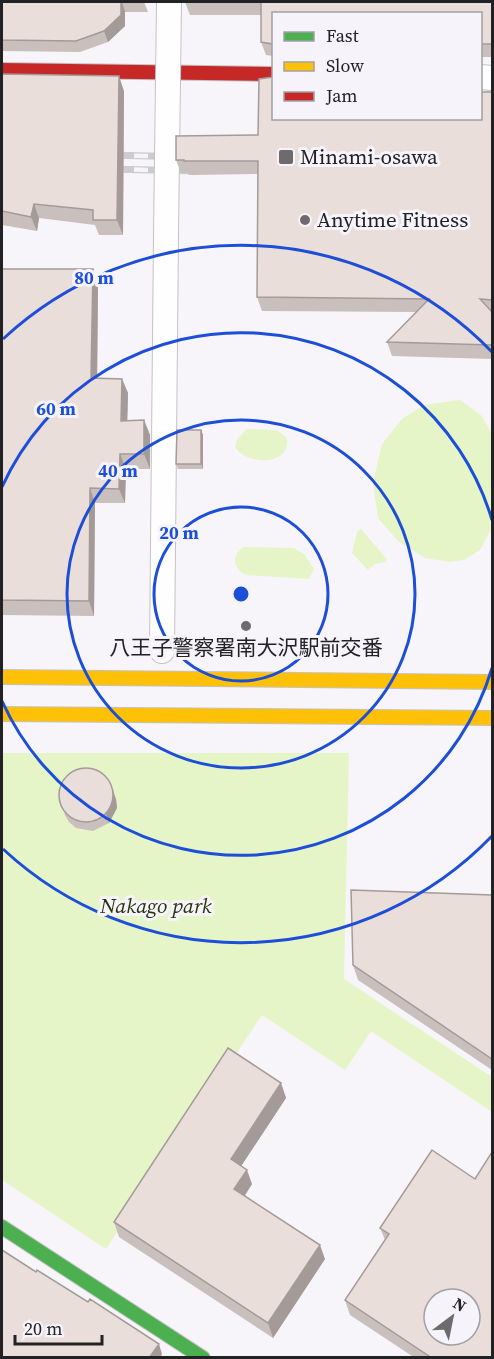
<svg xmlns="http://www.w3.org/2000/svg" width="494" height="1359" font-family="'Source Serif 4','Noto Sans JP',serif">
  <rect width="100%" height="100%" fill="#f7f5f9"/>
  <path fill="#e5f5c8" d="M460,400L482,416L492,434L490,531L480,550L464,560L449,562L425,558L398,541L378,518L373,483L382,444L402,419L424,405Z
    M247,429L277,430L287,438C291,468 244,464 235,447L237,439Z
    M361,529L387,559L385,562L375,564L368,570L352,553L357,532Z
    M243,547L294,548L304,554L314,569L309,579L246,575C233,568 231,557 243,547Z
    M2,753H349L344,979L492,1077V1112L371,1031L345,1070L262,1015L106,1249L2,1180Z"/>
  <g fill="none" stroke-linecap="round" stroke-linejoin="round">
    <g stroke="#c4c2c5" stroke-width="26">
      <path id="street" d="M480,77L492,78
        M162,651L166,235"/>
    </g>
    <g stroke="#c4c2c5" stroke-width="16">
      <path id="fast" d="M2,1227L203,1358"/>
    </g>
    <g stroke="#c4c2c5" stroke-width="16">
      <path id="slow" d="M2,677L492,682
        M2,714L492,718"/>
    </g>
    <g stroke="#c4c2c5" stroke-width="16">
      <path id="jam" d="M2,70L274,74"/>
    </g>
    <use href="#street" stroke="#fefefe" stroke-width="24"/>
    <use href="#fast" stroke="#4caf50" stroke-width="14"/>
    <use href="#slow" stroke="#ffc107" stroke-width="14"/>
    <use href="#jam" stroke="#c62828" stroke-width="14"/>
    <g stroke="#cccbcd" stroke-width="7">
      <path id="rail" d="M106,155L193,157
        M106,169L196,171"/>
    </g>
    <use href="#rail" stroke="#f6f4fa" stroke-width="4.5" stroke-dasharray="14" stroke-linecap="butt"/>
    <g stroke="#c4c2c5" stroke-width="26" stroke-linecap="butt">
      <path id="street-bridge" d="M166,235L169,2"/>
    </g>
    <use href="#street-bridge" stroke="#fefefe" stroke-width="24"/>
  </g>
  <path fill="#c9bfbc" d="M2,2H144L148,12H125V26L108,42L80,52L2,51Z
    M185,2H492V57H480V14H273V56L266,55L261,42V15H190Z
    M2,74L124,91L123,235H99L95,225L39,218L37,231L2,225Z
    M492,92V359L392,356L387,342L416,312L262,311L257,297L258,174L189,175L188,173H181L176,160L258,135L273,118Z
    M2,269L98,284L97,378L122,379L128,393L127,421L144,420L150,435V469H126L125,503H95L94,616L2,615Z
    M201,430L203,435V469H178L176,464Z
    M59,797L116,799L117,808L109,823L93,831L76,828L69,822L65,815Z
    M492,895V1070L358,980L353,965Z
    M281,1083L286,1098L241,1166L252,1184L245,1195L325,1259L273,1338L119,1237L114,1222Z
    M432,1150L492,1358H415L350,1315L345,1300L385,1240L380,1228Z"/>
  <path fill="#a49b99" d="M122,2L125,12V26L108,42L104,31Z
    M119,76L124,91L123,235L117,220Z
    M34,204L39,218L37,231L31,217Z
    M93,269L98,284L97,393L91,378Z
    M122,379L128,393L127,435L121,421Z
    M144,420L150,435V469L144,454Z
    M201,430L203,435V469L201,464Z
    M120,454L126,469L125,503L119,489Z
    M90,488L95,503L94,616L89,601Z
    M113,790L116,799L117,808L109,823L106,814Z
    M281,1083L286,1098L236,1174L231,1159Z
    M247,1170L252,1184L240,1203L234,1189Z
    M320,1245L325,1259L273,1338L268,1323Z
    M159,1344L162,1354L160,1358H149Z"/>
  <path fill="#eadedb" stroke="#a49b99" stroke-width="1.5" fill-rule="evenodd" d="M2,2H121V15L104,31L76,41L2,40Z
    M230,2H492V44H480V14H273V44L261,42V2Z
    M2,74L119,76L117,220H93V210L34,204L31,217L2,211Z
    M273,77V118H480V92H492V300L480,299L492,312V345L387,342L429,299L257,297L258,161H184V160H176V136L258,135L259,79Z
    M2,269H93L91,378L122,379L121,421L144,420V454H120L119,489L90,488L89,601L2,600Z
    M177,430H201V464H176Z
    M59 795a27 27 0 1 1 54 0a27 27 0 1 1-54 0Z
    M351,890L492,895V1059L353,965Z
    M228,1048L281,1083L231,1159L247,1170L234,1189L320,1245L268,1323L114,1222Z
    M432,1150L475,1179L492,1152V1358H432L345,1300L389,1234L380,1228ZM434,1299H470V1335H434Z
    M2,1250L36,1272L37,1270L88,1302L90,1299L159,1344L149,1358H2Z"/>
  <g fill="none" stroke="#1d4ed8" stroke-width="3">
    <circle cx="241" cy="594" r="87"/>
    <circle cx="241" cy="594" r="174"/>
    <path d="M492 668A262 262 0 0 1 2 701M2 487A262 262 0 0 1 492 520"/>
    <path d="M492 836A349 349 0 0 1 3 849M3 339A349 349 0 0 1 492 352"/>
  </g>
  <g fill="#6d6b6e" stroke="#f6f4fa" stroke-width="2">
    <rect x="278" y="149" width="16" height="16" rx="3"/>
    <circle cx="305" cy="220" r="6"/>
    <circle cx="246" cy="626" r="6"/>
  </g>
  <g text-anchor="middle" stroke-width="6" stroke-linejoin="round" paint-order="stroke">
    <g font-size="21" fill="#222123" stroke="#f6f4fa" text-anchor="start">
      <text x="300" y="164">Minami-osawa</text>
      <text x="317" y="227">Anytime Fitness</text>
      <text x="246" y="655" text-anchor="middle">八王子警察署南大沢駅前交番</text>
    </g>
    <g font-size="21" font-style="italic" fill="#26320a" stroke="#f6f4fa">
      <text x="156" y="913">Nakago park</text>
    </g>
  </g>
  <circle cx="241" cy="594" r="9" fill="#1d4ed8" stroke="#f6f4fa" stroke-width="3"/>
  <g font-size="18" text-anchor="middle" font-weight="bold" fill="#1d4ed8" stroke="#f6f4fa" stroke-width="6" stroke-linejoin="round" paint-order="stroke">
    <text x="94" y="284">80 m</text>
    <text x="56" y="415">60 m</text>
    <text x="118" y="477">40 m</text>
    <text x="179" y="539">20 m</text>
  </g>
  <rect width="494" height="1359" fill="none" stroke="#222123" stroke-width="6"/>
  <rect x="272" y="12" width="210" height="108" fill="#f6f4fa" stroke="#a1a0a4" stroke-width="1.5"/>
  <rect x="284" y="32" width="30" height="9" fill="#4caf50" stroke="#a1a0a4" stroke-width="1.5"/>
  <text x="326" y="42" font-size="18" fill="#222123">Fast</text>
  <rect x="284" y="62" width="30" height="9" fill="#ffc107" stroke="#a1a0a4" stroke-width="1.5"/>
  <text x="326" y="72" font-size="18" fill="#222123">Slow</text>
  <rect x="284" y="92" width="30" height="9" fill="#c62828" stroke="#a1a0a4" stroke-width="1.5"/>
  <text x="326" y="102" font-size="18" fill="#222123">Jam</text>
  <g transform="translate(452 1317) rotate(32)"><circle r="28" fill="#f6f4fa" stroke="#a1a0a4" stroke-width="1.5"/>
  <path d="M0-4.5L10 22L0 15L-10 22Z" fill="#6d6b6e"/>
  <text y="-9" font-size="16" font-weight="bold" text-anchor="middle" fill="#222123">N</text>
  </g>
  <path d="M15 1335v9h87v-9" fill="none" stroke="#222123" stroke-width="3"/>
  <text x="24" y="1335" font-size="18" fill="#222123" stroke="#f6f4fa" stroke-width="4.5" paint-order="stroke">20 m</text>
</svg>
